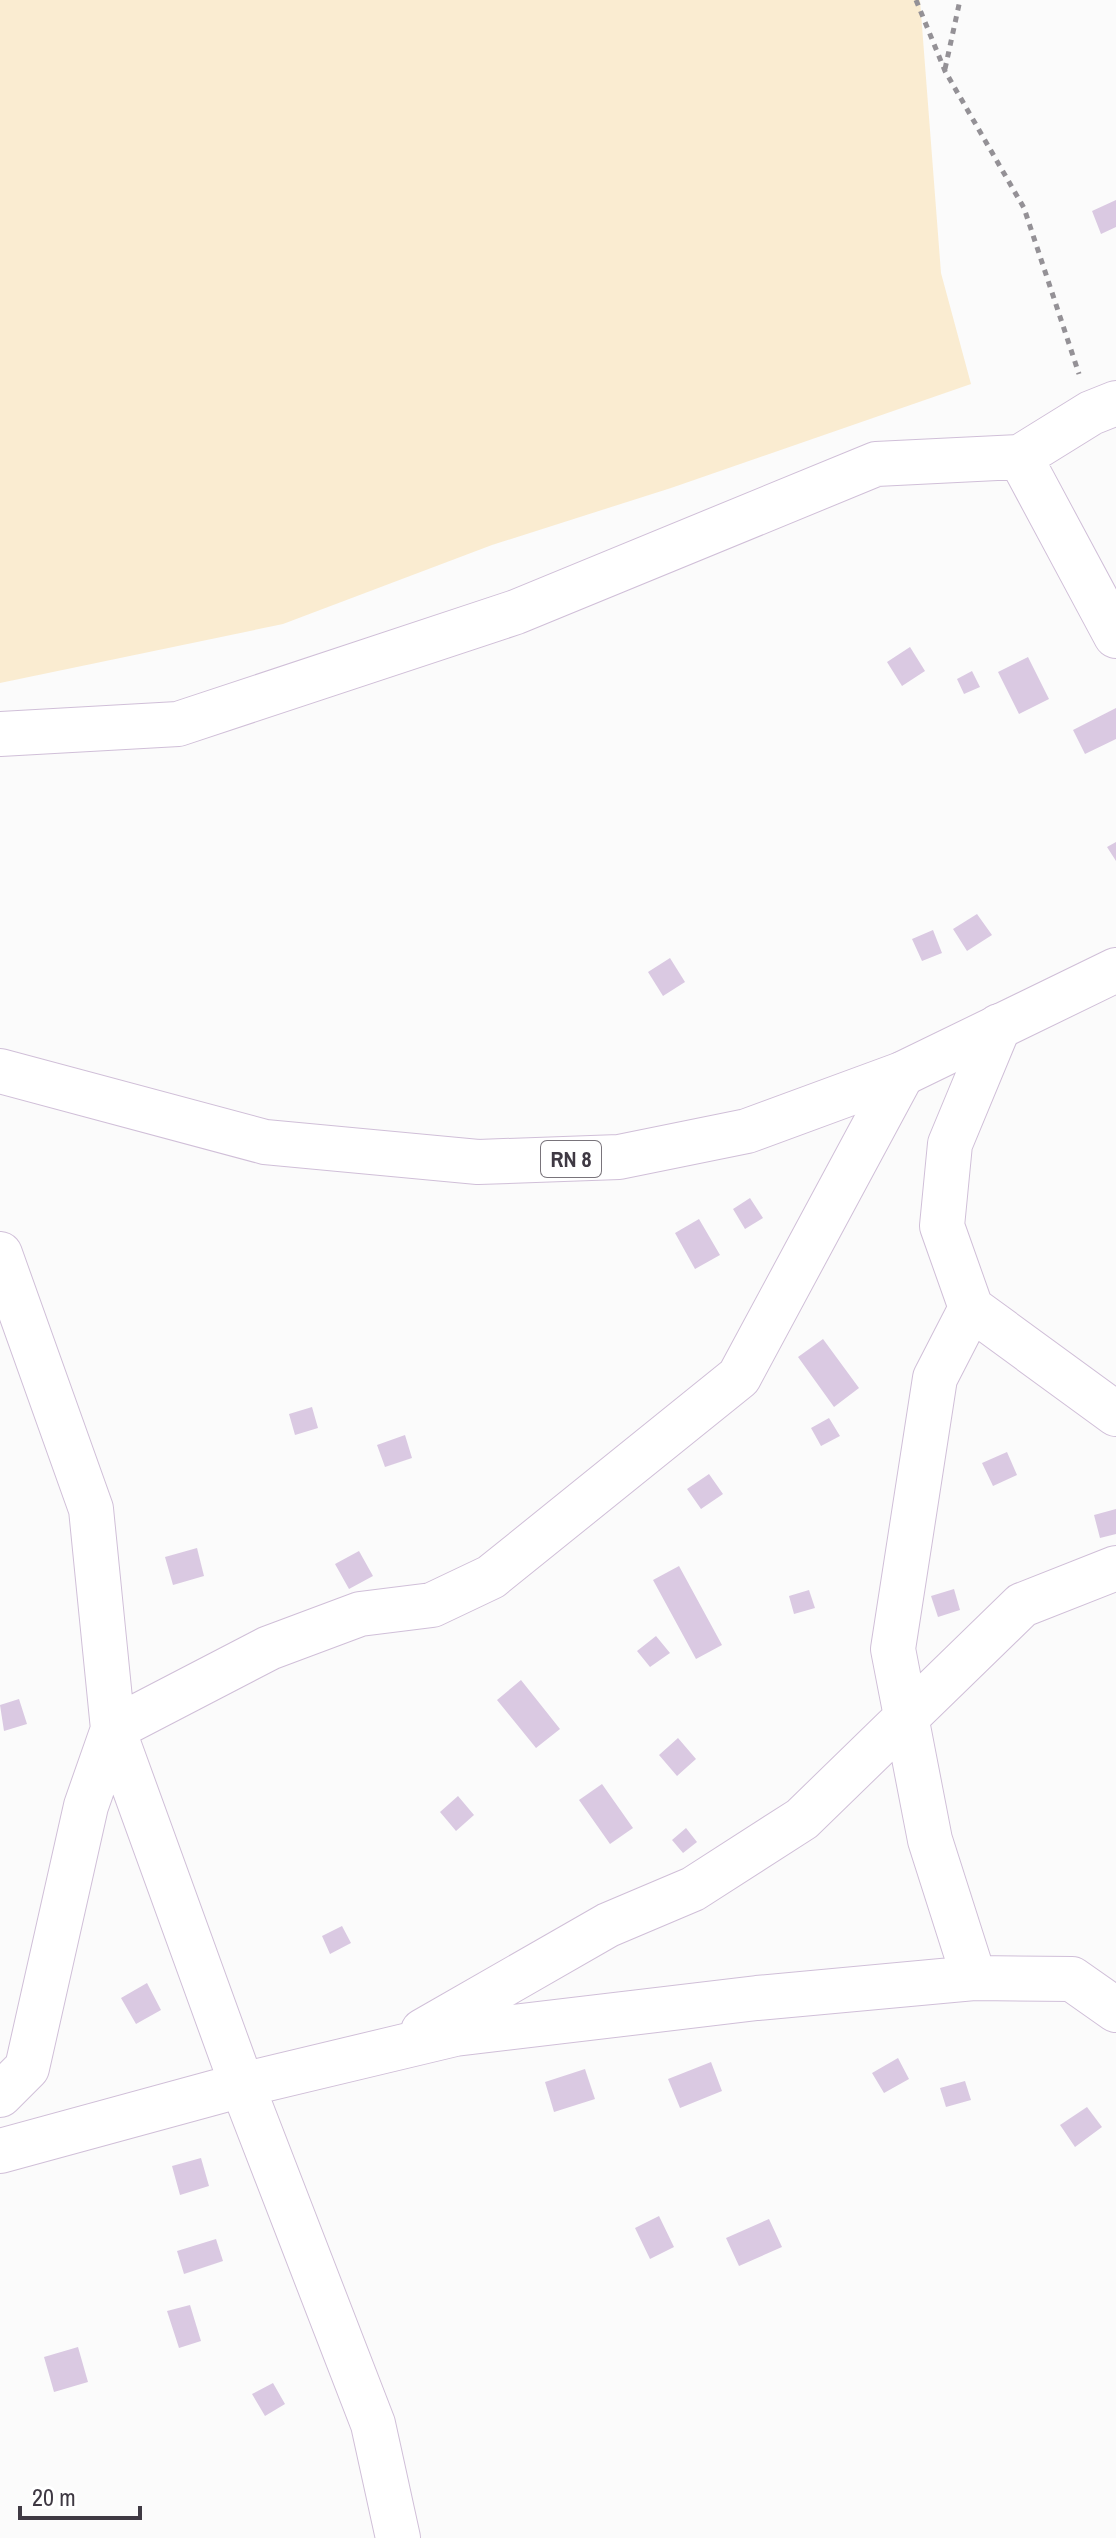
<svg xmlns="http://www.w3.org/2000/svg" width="1116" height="2538" font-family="'Archivo Narrow',sans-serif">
  <rect width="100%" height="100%" fill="#fbfbfb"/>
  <path fill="#faecd1" d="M0,0H920L941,273L971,384L671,488L492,545L283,624L0,683Z"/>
  <path fill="#dac9e2" d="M1116,200V227L1101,234L1092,211Z
    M910,647L925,671L902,686L887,662Z
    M1028,657L1049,699L1019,714L998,672Z
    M972,671L980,687L964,694L957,679Z
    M1116,708V739L1085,754L1073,730Z
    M1116,842V861L1107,847Z
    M977,914L992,935L967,951L953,929Z
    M933,930L942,953L922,961L912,939Z
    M670,958L685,982L663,996L648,972Z
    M750,1198L763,1218L745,1229L733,1209Z
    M699,1219L720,1255L695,1269L675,1233Z
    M823,1339L859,1388L834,1407L798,1357Z
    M312,1407L318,1428L295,1435L289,1414Z
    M829,1418L840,1436L821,1446L811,1428Z
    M405,1435L412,1458L385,1467L377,1445Z
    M1007,1452L1017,1475L993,1486L982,1463Z
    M709,1474L723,1494L701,1509L687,1489Z
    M1116,1509V1534L1100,1538L1094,1515Z
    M197,1548L204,1576L173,1585L165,1557Z
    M359,1551L373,1576L349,1589L335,1564Z
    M679,1566L722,1645L696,1659L653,1580Z
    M954,1589L960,1610L938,1617L931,1596Z
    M809,1590L815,1608L794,1614L789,1596Z
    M656,1636L670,1653L650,1667L637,1651Z
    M521,1680L560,1729L536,1748L497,1700Z
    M19,1699L27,1724L4,1731L0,1705Z
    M678,1738L696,1759L677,1776L659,1755Z
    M602,1784L633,1828L610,1844L579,1800Z
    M458,1796L474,1815L456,1831L440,1812Z
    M686,1828L697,1842L683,1853L672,1840Z
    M342,1926L351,1943L330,1954L322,1936Z
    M147,1983L161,2010L136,2024L121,1998Z
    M898,2058L909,2079L884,2093L872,2073Z
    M711,2062L722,2091L680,2108L668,2079Z
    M585,2069L595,2099L554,2112L545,2082Z
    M965,2081L971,2100L946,2107L940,2088Z
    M1087,2107L1102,2127L1075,2147L1060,2125Z
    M201,2158L209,2186L180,2195L172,2166Z
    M659,2216L674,2247L650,2259L635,2228Z
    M769,2219L782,2247L739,2266L726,2238Z
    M216,2239L223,2261L184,2274L177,2251Z
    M190,2305L201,2341L179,2348L167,2311Z
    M78,2347L88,2382L54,2392L44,2357Z
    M273,2383L285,2404L265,2416L252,2394Z"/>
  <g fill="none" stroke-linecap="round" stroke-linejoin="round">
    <g stroke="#d0bfd8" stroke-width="46">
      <path id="street" d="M1020,457L1116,636
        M0,734L178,724L516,612L876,464L1020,457L1091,413L1116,403
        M0,1254L91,1509L113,1729L242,2085L373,2424L398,2538
        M971,1308L1116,1414
        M974,1978L930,1840L893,1649L935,1378L971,1308L942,1226L950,1144L999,1026
        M423,2031L608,1925L693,1889L802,1819L1022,1605L1116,1568
        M0,2095L27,2068L86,1806L113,1729L269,1648L360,1614L432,1605L491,1577L739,1377L902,1074
        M0,2151L242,2085L455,2034L757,1998L974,1978L1072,1979L1116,2010"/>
    </g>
    <g stroke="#d0bfd8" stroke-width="46">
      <path id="primary" d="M0,1071L265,1142L478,1162L619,1157L747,1131L902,1074L1116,970"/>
    </g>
    <path stroke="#949196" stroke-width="5" stroke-dasharray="6 6" stroke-linecap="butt" d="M916,0L945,71L1024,208L1079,374
      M945,69L960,0"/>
    <use href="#street" stroke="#fff" stroke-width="44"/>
    <use href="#primary" stroke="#fff" stroke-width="44"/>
  </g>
  <g text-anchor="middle" stroke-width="7" stroke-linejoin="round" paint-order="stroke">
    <rect fill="#fff" stroke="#79747b" stroke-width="2" x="541" y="1141" width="60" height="36" rx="6"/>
    <g font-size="22" font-weight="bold" fill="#3f3943">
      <text x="571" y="1167">RN 8</text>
    </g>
  </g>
  <path d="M20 2506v12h120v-12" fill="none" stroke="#3f3943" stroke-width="4"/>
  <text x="32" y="2506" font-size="24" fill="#3f3943" stroke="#ffffff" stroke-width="6" paint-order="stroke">20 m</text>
</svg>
